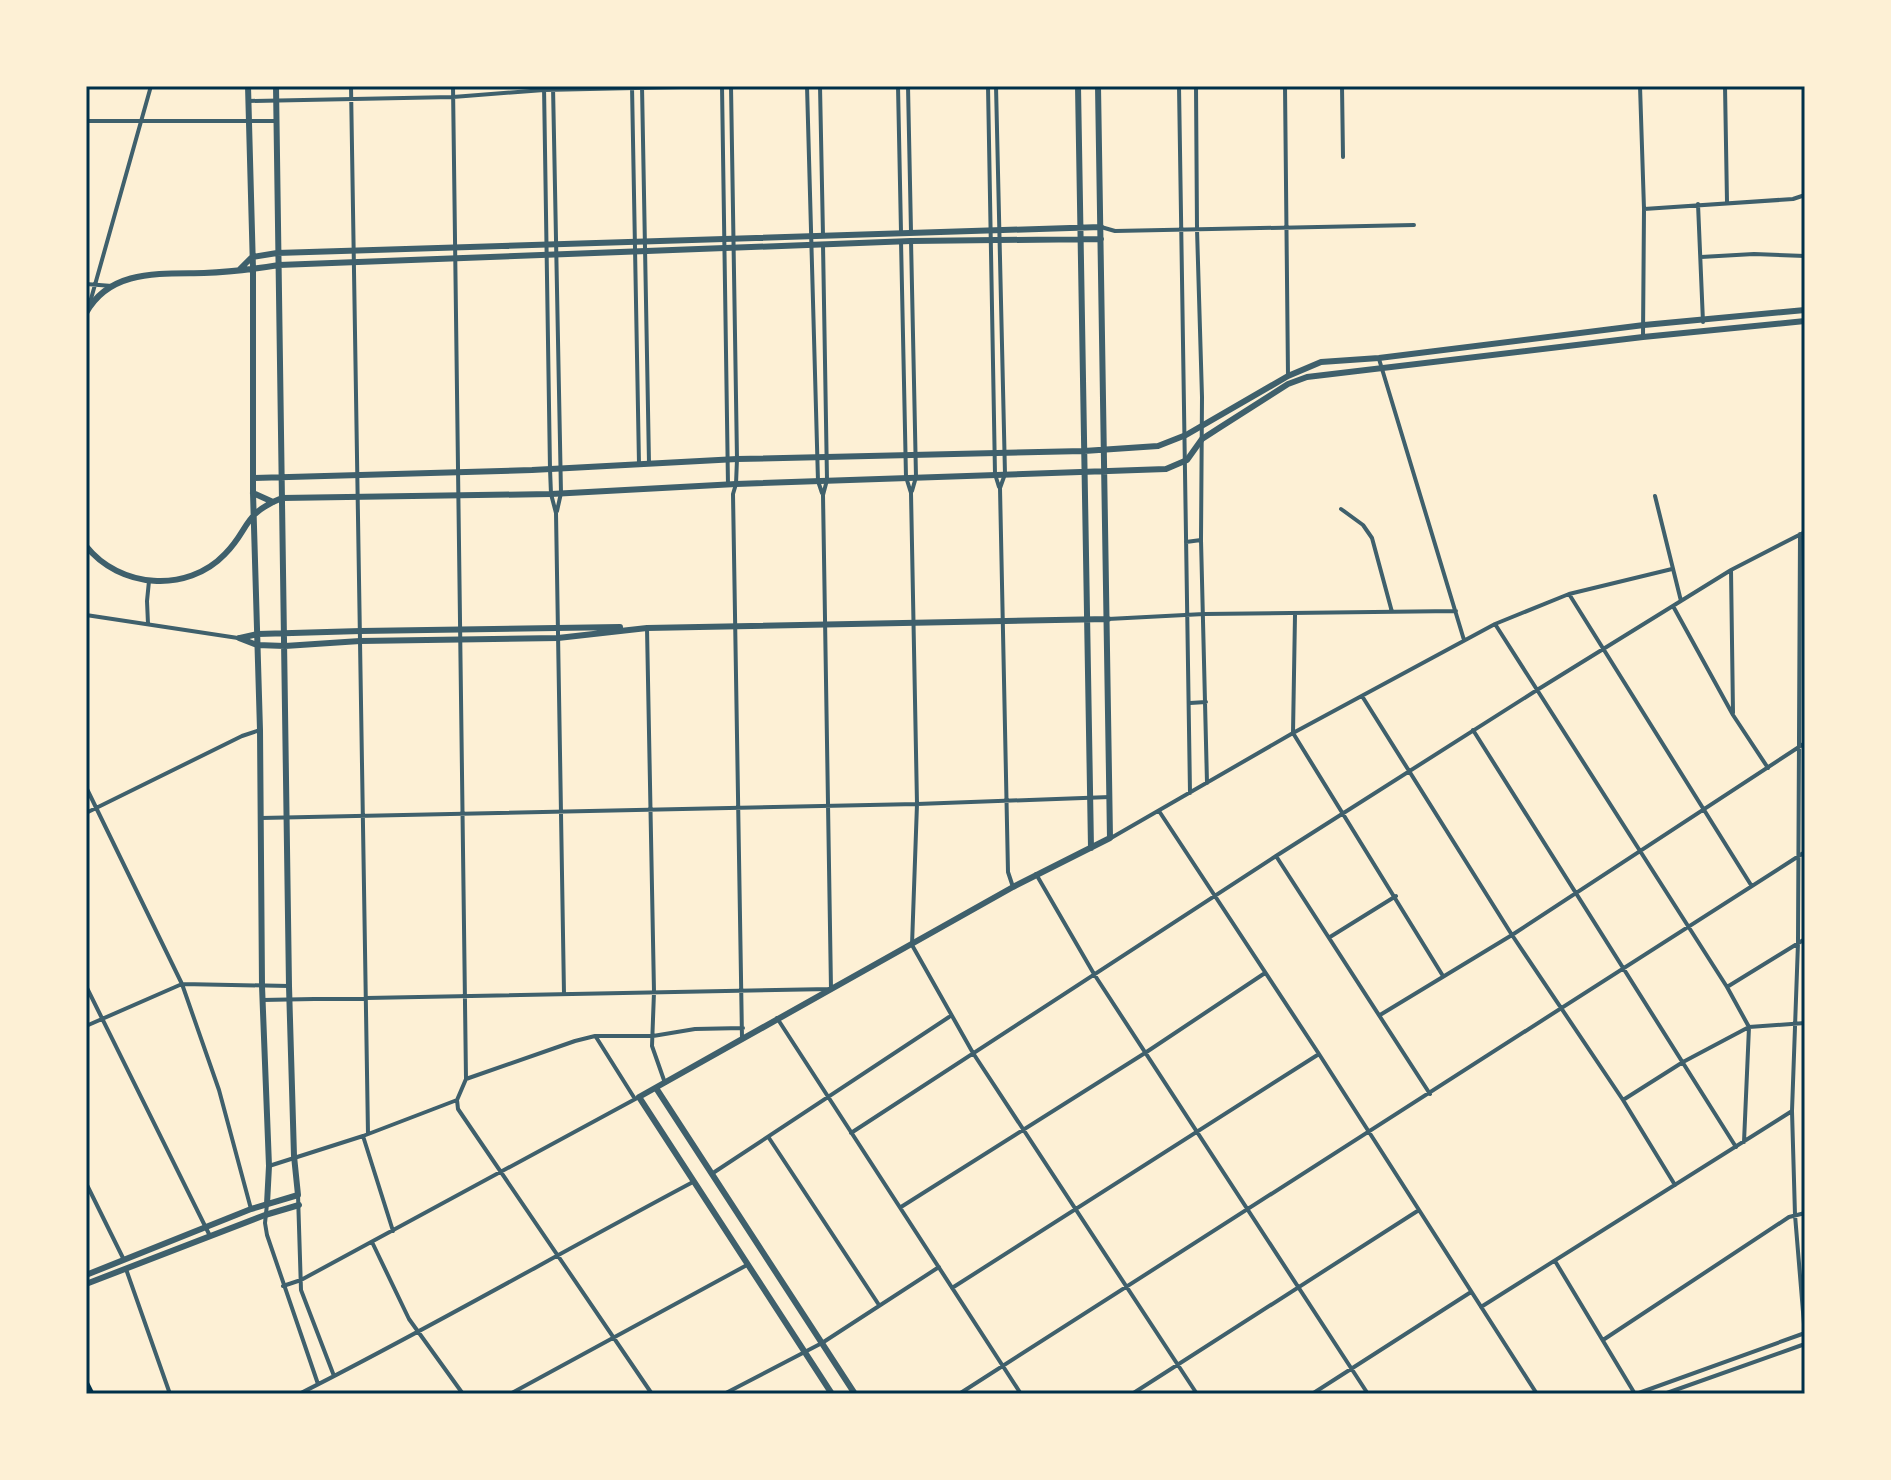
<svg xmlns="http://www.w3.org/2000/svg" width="1891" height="1480" font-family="Inter,sans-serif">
  <rect width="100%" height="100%" fill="#fdf0d5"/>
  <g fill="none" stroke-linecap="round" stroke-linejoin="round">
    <path stroke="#3f606c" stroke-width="4" d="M351,86L368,1134
      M453,86L466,1079
      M544,86L550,469L551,494L556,513L564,994
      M553,86L561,493L557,511
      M632,86L639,464
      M642,86L649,463
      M722,86L728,485
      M731,86L737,459L736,484L733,494L742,1038
      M807,86L818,481L822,493
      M820,86L823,236
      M898,86L901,232
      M908,86L911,232
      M988,86L995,474L999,487
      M996,86L1005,474L1000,488L1008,872L1013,887
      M1179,86L1190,793
      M1196,86L1197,229L1202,397L1201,540L1207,783
      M1285,86L1288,376
      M1342,86L1343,157
      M1640,86L1644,209L1643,337
      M1725,86L1727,202
      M248,101L453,97L544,90L727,86
      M86,121H276
      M1698,204L1703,322
      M1644,209L1793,199L1805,195
      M1101,227L1115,231L1414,225
      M911,240L916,477L912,491
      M901,241L906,477L911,493L917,804L912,945L973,1053L1197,1394
      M1701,257L1754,254L1805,256
      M86,284L112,286
      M89,306L151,86
      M1379,359L1464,640
      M1655,496L1681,601
      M1341,509L1363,525L1372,538L1392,612
      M1800,534L1798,943L1792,1111L1795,1215L1805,1336
      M1186,542L1201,540
      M1731,570L1733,713
      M1569,594L1751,885
      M1673,606L1733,715L1768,768
      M86,615L238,638
      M1295,615L1293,733L1443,976
      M1108,619L1204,614L1456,611
      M148,624L147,601L149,581
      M1495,624L1727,987L1749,1027L1744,1142
      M647,628L654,992L652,1046L665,1083
      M1362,696L1512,935L1623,1100L1675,1185
      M1190,703L1206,702
      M1473,730L1736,1147
      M86,787L182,984L219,1090L251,1209
      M1159,811L1319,1054L1537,1394
      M86,813L242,736L260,730
      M261,818L917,804L1110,797
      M1111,838L1293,733L1495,624L1569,594L1672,569
      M1276,856L1430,1094
      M1036,874L1094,974L1368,1394
      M1330,937L1396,896
      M86,986L210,1236
      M1727,987L1805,939
      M262,1000L831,989L823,495L827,480L823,244
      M1380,1015L1512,935L1805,743
      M777,1018L1021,1394
      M86,1026L182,984L289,986
      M596,1037L635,1099
      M1805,1044V1231
      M457,1100L458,1109L652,1394
      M1623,1100L1683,1062L1749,1027L1805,1023
      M851,1133L1276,856L1537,690L1731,570L1805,532
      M363,1136L393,1231
      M769,1138L879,1305
      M269,1166L363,1136L457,1100L466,1079L575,1041L595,1036H653L695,1029L743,1028
      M713,1173L949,1017
      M86,1183L124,1260
      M298,1195L301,1290L334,1376
      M267,1204L265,1223L267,1235L318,1384
      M901,1207L1145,1053L1265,973
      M372,1242L409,1319L463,1394
      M1555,1261L1635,1394
      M126,1269L170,1394
      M283,1286L301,1280L639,1097
      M952,1288L1319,1054
      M1481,1307L1792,1111
      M1603,1340L1789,1217L1805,1213
      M299,1394C432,1327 561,1252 693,1182
      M510,1394L747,1265
      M724,1394L822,1343L939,1267
      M959,1394L1805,852
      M1132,1394L1419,1210
      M1312,1394L1471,1292
      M1636,1394L1805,1333
      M1664,1394L1805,1344
      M1804,1394L1805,1365"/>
    <path stroke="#3f606c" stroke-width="6" d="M248,86L253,269V493L260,730L262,986L269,1166L267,1204
      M1078,86L1091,848
      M239,270L252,257L277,253L1101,227
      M86,313C110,269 160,274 204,273C229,272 254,269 279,265L911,241L1101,239
      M253,478L532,470L737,459L1084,451L1158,446L1186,435L1288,376L1321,362L1379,358L1644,325L1805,310
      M253,493L273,502
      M86,546C119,588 187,594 225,554C250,529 242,514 282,498L551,494L736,484L1166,469L1187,460L1202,439L1219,428L1288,384L1307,377L1643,337L1805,321
      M239,638L257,645L285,646L360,641L558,638L647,628L1108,619
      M240,638L258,634L361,631L620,627
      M656,1088L855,1394
      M86,1275L251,1209L298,1195L294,1156L289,986L276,86
      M86,1284L265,1215L299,1205
      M832,1394L639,1097L1013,887L1110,838L1098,86"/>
    <path stroke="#003049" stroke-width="7" d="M86,1384L91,1394"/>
  </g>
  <rect width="1891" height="1480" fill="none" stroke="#fdf0d5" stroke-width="176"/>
  <rect x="88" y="88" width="1715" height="1304" fill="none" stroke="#003049" stroke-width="3"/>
</svg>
